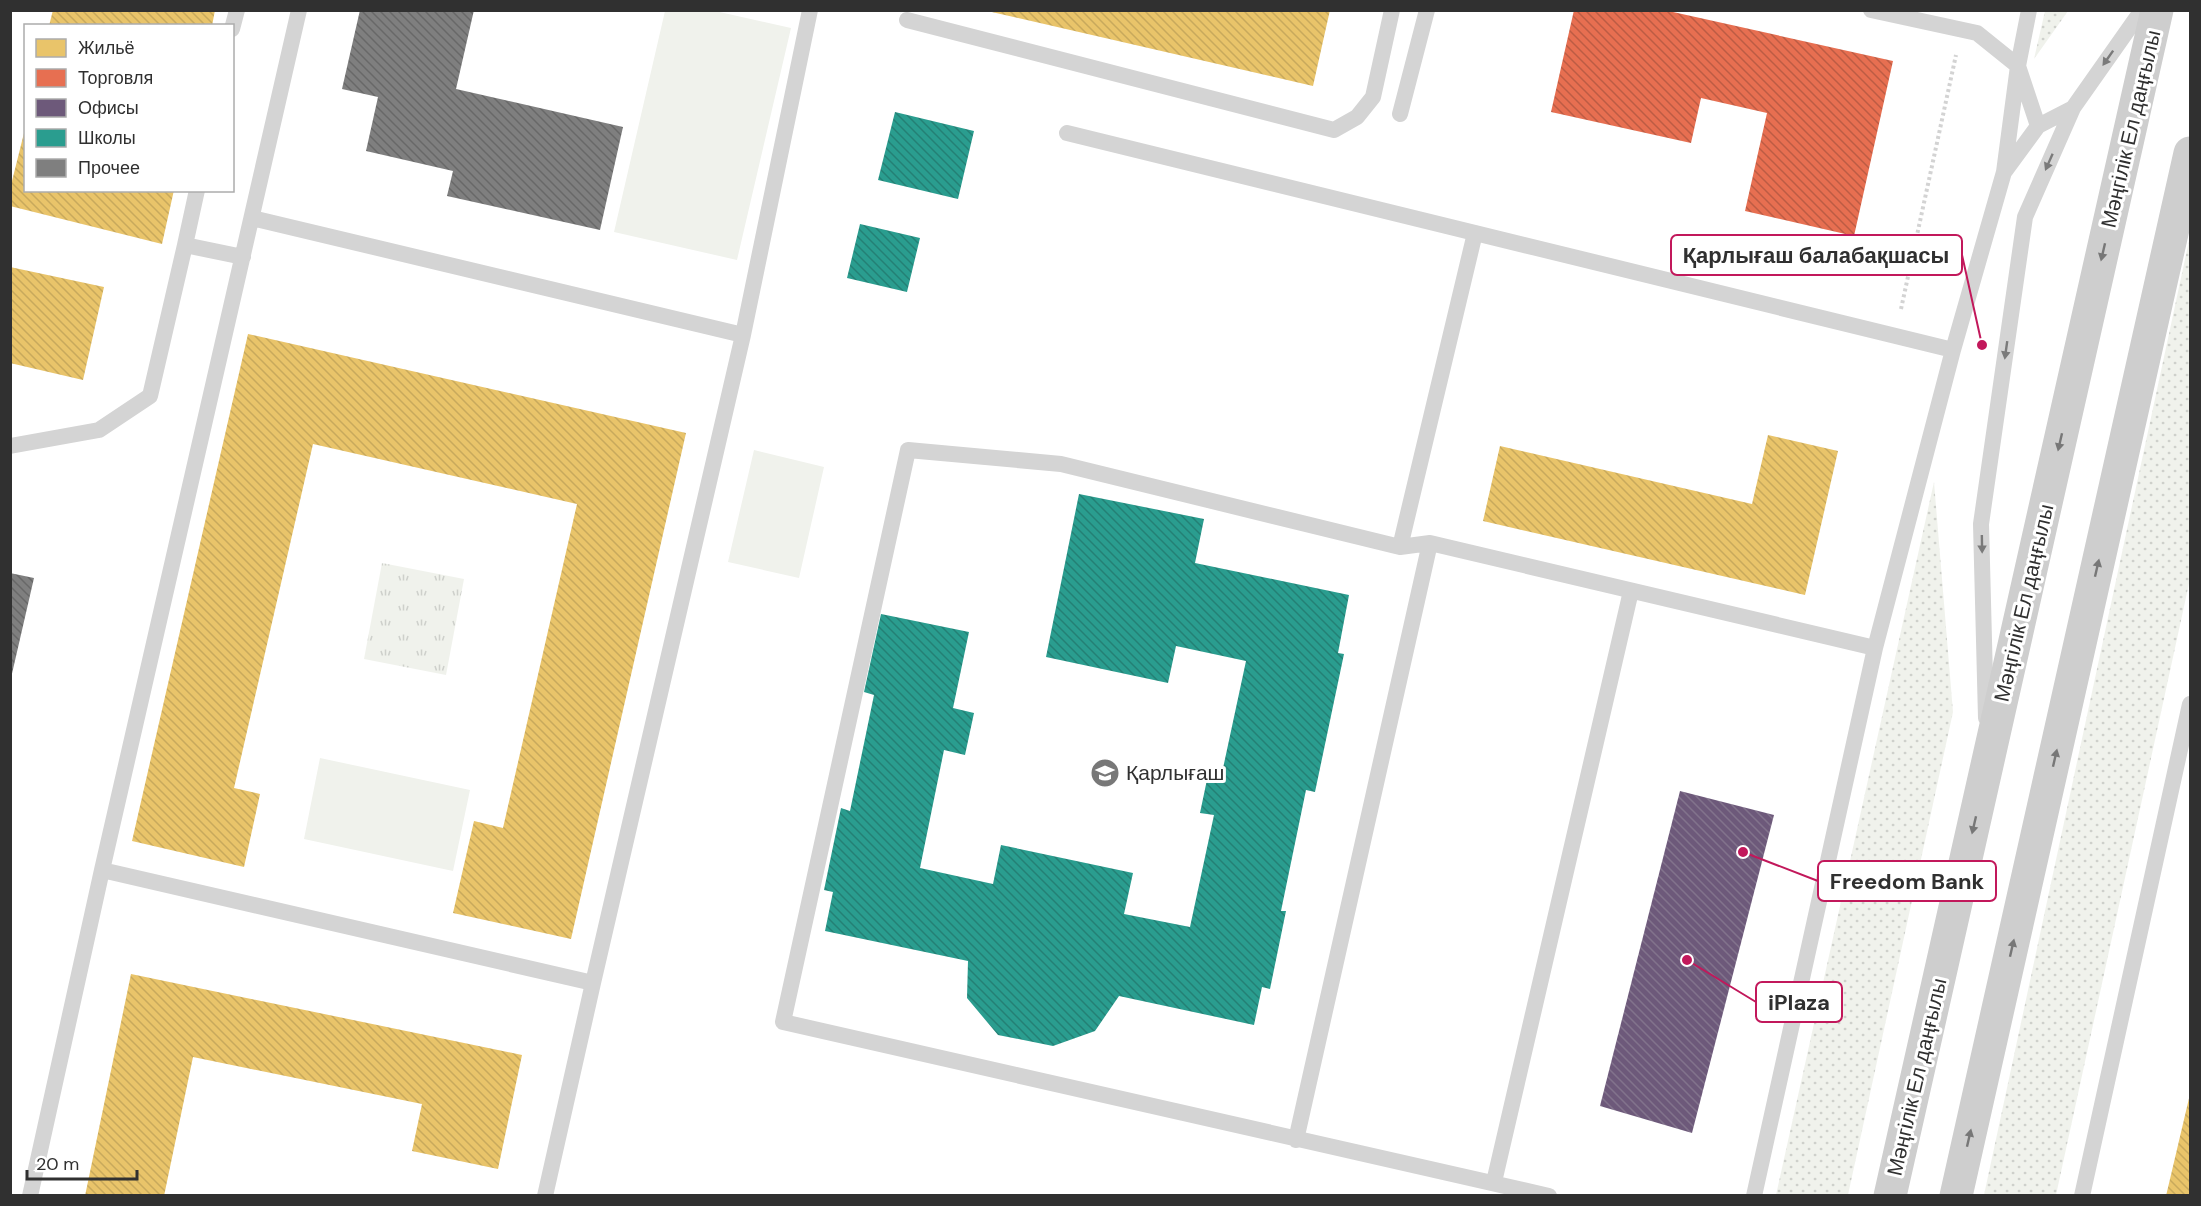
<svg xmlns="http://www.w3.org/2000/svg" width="2201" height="1206" font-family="'DM Sans',sans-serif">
  <defs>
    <pattern id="grass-dots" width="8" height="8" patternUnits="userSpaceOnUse" patternTransform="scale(1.5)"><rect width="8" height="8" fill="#f0f2ec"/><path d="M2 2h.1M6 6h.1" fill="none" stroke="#ced0cb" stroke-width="1.8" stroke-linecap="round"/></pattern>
    <pattern id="park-tufts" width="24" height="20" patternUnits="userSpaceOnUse" patternTransform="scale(1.5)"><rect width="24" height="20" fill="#f0f2ec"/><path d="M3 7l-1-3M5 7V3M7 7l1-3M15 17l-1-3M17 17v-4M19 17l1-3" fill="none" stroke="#ced0cb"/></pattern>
    <pattern id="homes-back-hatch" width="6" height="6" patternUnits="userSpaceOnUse" patternTransform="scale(1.5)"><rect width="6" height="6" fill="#e9c46a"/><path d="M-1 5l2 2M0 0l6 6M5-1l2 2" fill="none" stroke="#c8a95c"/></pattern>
    <pattern id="shops-back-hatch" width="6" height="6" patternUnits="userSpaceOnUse" patternTransform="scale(1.5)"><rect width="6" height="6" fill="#e76f51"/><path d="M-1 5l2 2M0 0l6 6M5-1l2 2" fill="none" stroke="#bc5c44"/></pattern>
    <pattern id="offices-back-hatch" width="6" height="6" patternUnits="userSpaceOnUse" patternTransform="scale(1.5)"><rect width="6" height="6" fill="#6d597a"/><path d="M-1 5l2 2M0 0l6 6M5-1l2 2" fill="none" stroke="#82738c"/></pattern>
    <pattern id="schools-back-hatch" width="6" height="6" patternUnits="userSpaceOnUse" patternTransform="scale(1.5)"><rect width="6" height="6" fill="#2a9d8f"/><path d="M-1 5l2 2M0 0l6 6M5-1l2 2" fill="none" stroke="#248075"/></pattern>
    <pattern id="building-back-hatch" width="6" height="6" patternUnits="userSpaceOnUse" patternTransform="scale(1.5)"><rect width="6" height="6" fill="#7f7f7f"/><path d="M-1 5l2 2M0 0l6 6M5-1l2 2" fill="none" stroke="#686868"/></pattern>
  </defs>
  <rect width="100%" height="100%" fill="#fff"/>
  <path fill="url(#grass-dots)" d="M2045,11H2068L2034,59Z
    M2190,236V579L2056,1195H1984Z
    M1934,482L1953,712L1848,1195H1776Z"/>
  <path fill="url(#park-tufts)" d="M382,563L464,579L446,675L364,659Z"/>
  <path fill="#f0f2ec" d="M665,11H715L791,28L737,260L614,232Z
    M754,450L824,467L799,578L728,562Z
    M320,758L470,790L453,871L304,839Z"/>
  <path fill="url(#homes-back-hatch)" d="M53,10H215L212,26H49Z
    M983,10H1330L1313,86Z
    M25,129L26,190H174L162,244L10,206V189Z
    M10,267L104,287L83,380L10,363Z
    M248,334L686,433L571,939L453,913L474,821L503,828L577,504L313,444L234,788L260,794L244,867L132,841Z
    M1768,435L1838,451L1805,595L1483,521L1500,446L1752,504Z
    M131,974L522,1055L498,1169L412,1151L422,1104L193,1057L164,1196H85Z
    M2190,1094V1196H2166Z"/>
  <path fill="url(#shops-back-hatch)" d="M1574,10H1664L1893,61L1854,236L1745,211L1767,113L1701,98L1691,143L1551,112Z"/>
  <path fill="url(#offices-back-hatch)" d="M1680,791L1774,815L1692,1133L1600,1106Z"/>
  <path fill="url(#schools-back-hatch)" d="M895,112L974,131L958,199L878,180Z
    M860,224L920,238L907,292L847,278Z
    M1079,494L1204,519L1195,563L1349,595L1338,653L1344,654L1315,792L1306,790L1281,911H1286L1270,989L1262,987L1254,1025L1119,996L1095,1031L1053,1046L998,1035L967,998L968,961L825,931L833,892L824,890L841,808L850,811L874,695L864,692L881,614L969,632L953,708L974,713L965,755L944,750L920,868L993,884L1001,845L1133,873L1124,914L1190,927L1214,815L1200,813L1209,770L1222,773L1246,661L1176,646L1168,683L1046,657Z"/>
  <path fill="url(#building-back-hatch)" d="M360,10H474L456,89L623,127L600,230L447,196L453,171L366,151L378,97L342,89Z
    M10,573L34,578L11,678H10Z"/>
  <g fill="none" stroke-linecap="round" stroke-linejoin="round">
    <path stroke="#d3d3d3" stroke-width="4" stroke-dasharray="3 3" stroke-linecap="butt" d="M1901,309L1956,55"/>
    <path stroke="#d4d4d4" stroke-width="16" d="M1871,10L1977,33L2018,66L2038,126
      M907,20L1334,130L1357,117L1373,97L1392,10
      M232,29L237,10
      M1400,114L1427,10
      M1067,133L1953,350
      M2005,171L2038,126L2073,108
      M252,218L743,335L810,10
      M185,245L197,190
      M10,446L99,430L150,396L185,245L243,257
      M1400,547L1475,233
      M1986,718L1981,524L2025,217L2073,108L2142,10
      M102,870L593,983L743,335
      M1296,1140L1430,543
      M1494,1182L1631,591
      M30,1196L102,870L299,10
      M545,1196L593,983
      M1549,1196L783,1022L908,450L1061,464L1400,547L1430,543L1875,648
      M1754,1196L1875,648L1953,350L2004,172L2018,66L2029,10
      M2082,1196L2190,704"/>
    <path stroke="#cecece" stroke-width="33" d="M1890,1196L2157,10
      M1956,1196L2190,153"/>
  </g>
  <defs><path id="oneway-solid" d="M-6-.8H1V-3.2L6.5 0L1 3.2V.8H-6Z" transform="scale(1.5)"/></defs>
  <g fill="#7a7a7a">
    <use href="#oneway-solid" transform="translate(2108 58) rotate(125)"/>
    <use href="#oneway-solid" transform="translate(2049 162) rotate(114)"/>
    <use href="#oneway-solid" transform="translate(2006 350) rotate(98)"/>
    <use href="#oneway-solid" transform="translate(1982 544) rotate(89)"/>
  </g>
  <g fill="#777">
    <use href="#oneway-solid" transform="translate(2103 252) rotate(103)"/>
    <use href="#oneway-solid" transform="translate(2060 442) rotate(103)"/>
    <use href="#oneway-solid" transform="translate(2097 568) rotate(-77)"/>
    <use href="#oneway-solid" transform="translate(2055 758) rotate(-77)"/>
    <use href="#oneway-solid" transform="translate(1974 825) rotate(103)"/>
    <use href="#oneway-solid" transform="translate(2012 948) rotate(-77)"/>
    <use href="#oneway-solid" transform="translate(1969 1138) rotate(-77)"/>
  </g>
  <defs>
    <g id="school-disc" transform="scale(1.5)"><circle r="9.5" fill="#787878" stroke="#fff"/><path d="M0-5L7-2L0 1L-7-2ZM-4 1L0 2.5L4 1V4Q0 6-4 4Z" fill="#fff"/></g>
  </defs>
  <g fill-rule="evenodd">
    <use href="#school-disc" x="1105" y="773"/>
  </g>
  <g text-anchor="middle" stroke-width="6" stroke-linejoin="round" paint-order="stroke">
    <g font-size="21" fill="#303030" stroke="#fff">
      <text transform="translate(2131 129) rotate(-77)" y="7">Мәңгілік Ел даңғылы</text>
      <text transform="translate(2024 603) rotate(-77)" y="7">Мәңгілік Ел даңғылы</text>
      <text transform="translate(1917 1077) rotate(-77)" y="7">Мәңгілік Ел даңғылы</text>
    </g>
    <g font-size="21" fill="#303030" stroke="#fff" text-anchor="start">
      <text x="1126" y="780">Қарлығаш</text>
    </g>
  </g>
  <path fill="none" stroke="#c2185b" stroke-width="2" d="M1982 345L1962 255M1743 852L1818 881M1687 960L1756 1002"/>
  <g fill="#c2185b" stroke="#fff" stroke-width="2">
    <circle cx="1982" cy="345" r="6"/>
    <circle cx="1743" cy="852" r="6"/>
    <circle cx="1687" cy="960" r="6"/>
  </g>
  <g fill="#fff" stroke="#c2185b" stroke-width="2">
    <rect x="1671" y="235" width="291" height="40" rx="6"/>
    <rect x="1818" y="861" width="178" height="40" rx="6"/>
    <rect x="1756" y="982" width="86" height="40" rx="6"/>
  </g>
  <g font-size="22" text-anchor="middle" font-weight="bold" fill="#303030">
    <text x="1816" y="263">Қарлығаш балабақшасы</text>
    <text x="1907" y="889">Freedom Bank</text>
    <text x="1799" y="1010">iPlaza</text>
  </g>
  <rect width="2201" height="1206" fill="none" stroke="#303030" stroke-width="24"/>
  <rect x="24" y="24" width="210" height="168" fill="#ffffff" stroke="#acacac" stroke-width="1.5"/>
  <rect x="36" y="39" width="30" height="18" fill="#e9c46a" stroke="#acacac" stroke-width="1.5"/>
  <text x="78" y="54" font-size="18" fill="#303030">Жильё</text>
  <rect x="36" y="69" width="30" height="18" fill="#e76f51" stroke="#acacac" stroke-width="1.5"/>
  <text x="78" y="84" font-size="18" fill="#303030">Торговля</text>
  <rect x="36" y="99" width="30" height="18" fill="#6d597a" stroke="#acacac" stroke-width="1.5"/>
  <text x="78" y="114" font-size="18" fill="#303030">Офисы</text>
  <rect x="36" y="129" width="30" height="18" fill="#2a9d8f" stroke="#acacac" stroke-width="1.5"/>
  <text x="78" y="144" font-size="18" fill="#303030">Школы</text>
  <rect x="36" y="159" width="30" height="18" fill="#7f7f7f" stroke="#acacac" stroke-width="1.5"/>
  <text x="78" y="174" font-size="18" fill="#303030">Прочее</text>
  <path d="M27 1170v9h110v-9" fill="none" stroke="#303030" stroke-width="3"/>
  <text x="36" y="1170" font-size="18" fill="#303030" stroke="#ffffff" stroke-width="4.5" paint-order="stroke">20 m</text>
</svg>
